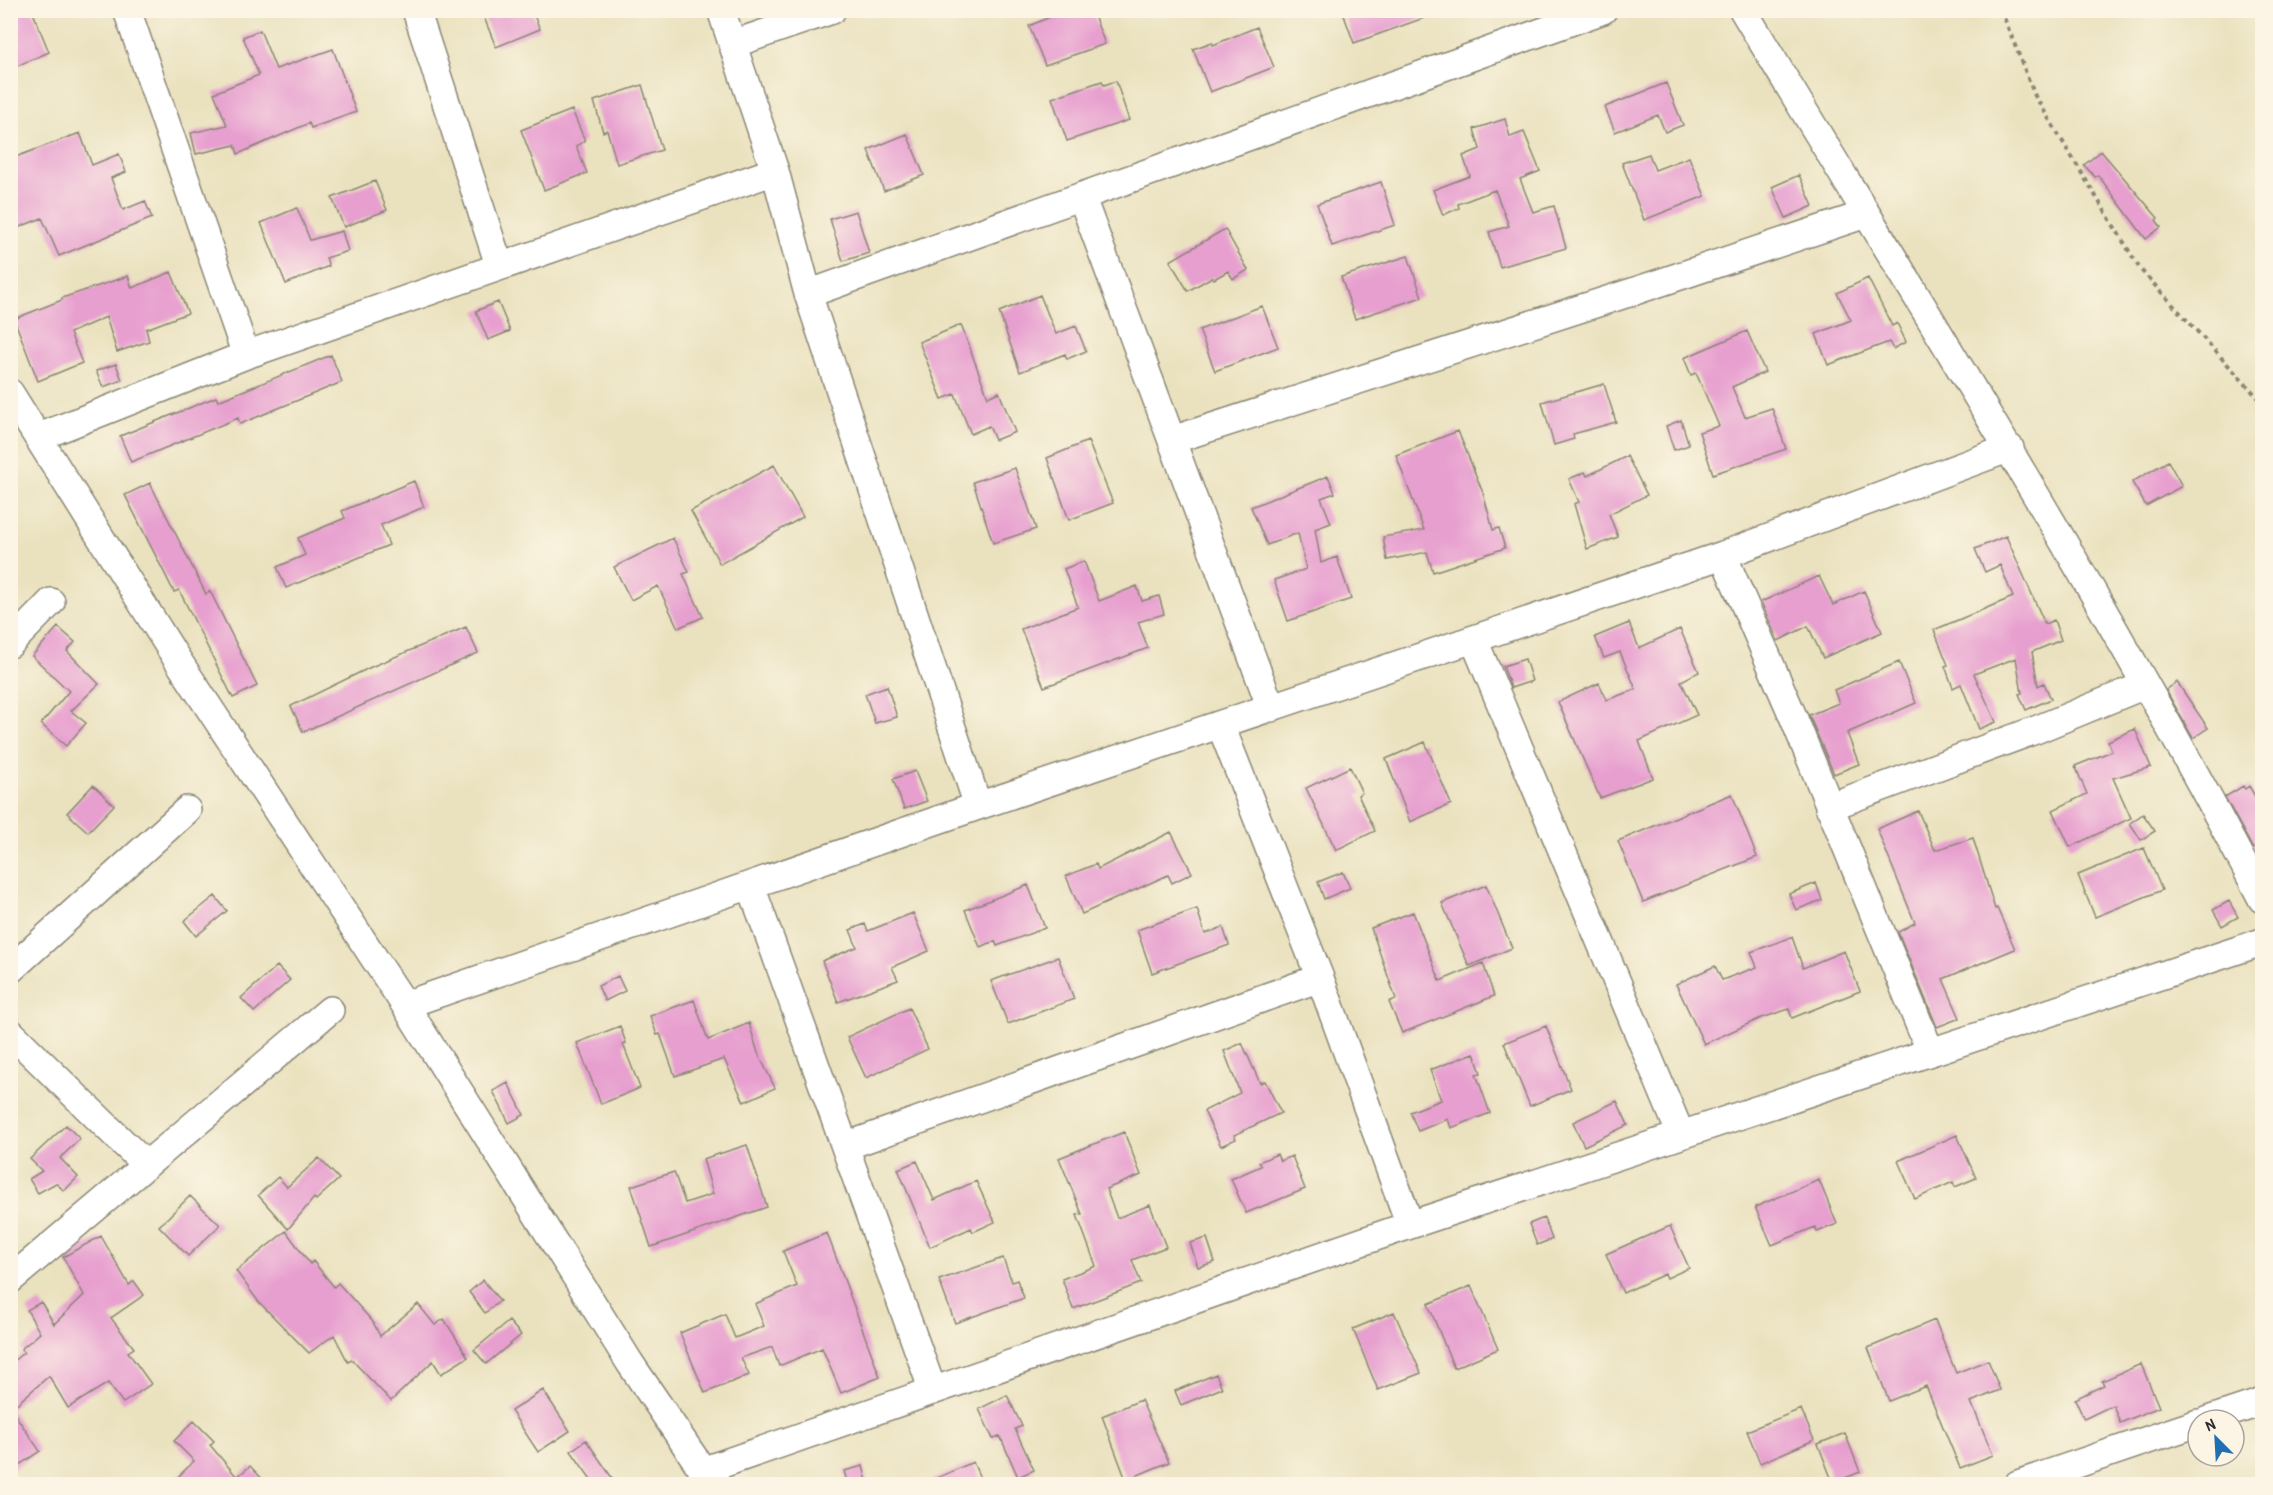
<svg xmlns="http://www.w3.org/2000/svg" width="2273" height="1495" font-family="'Patrick Hand',sans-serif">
  <rect width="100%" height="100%" fill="#fcf5e5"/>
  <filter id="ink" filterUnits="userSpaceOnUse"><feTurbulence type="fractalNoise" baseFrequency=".0167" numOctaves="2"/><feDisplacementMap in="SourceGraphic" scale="12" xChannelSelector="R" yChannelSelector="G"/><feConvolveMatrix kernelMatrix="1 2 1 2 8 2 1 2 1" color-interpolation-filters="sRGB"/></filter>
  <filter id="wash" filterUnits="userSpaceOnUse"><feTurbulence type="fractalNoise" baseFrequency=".008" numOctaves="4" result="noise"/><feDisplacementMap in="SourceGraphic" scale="24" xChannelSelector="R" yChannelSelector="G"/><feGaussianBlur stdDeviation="1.35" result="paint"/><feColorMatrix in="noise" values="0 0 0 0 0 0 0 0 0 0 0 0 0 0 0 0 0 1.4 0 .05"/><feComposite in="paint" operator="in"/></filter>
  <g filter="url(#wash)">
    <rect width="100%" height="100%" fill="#eae2bf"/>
    <g id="blocks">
      <path fill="#e79fcf" d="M10,10H32L49,52L10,69Z
        M481,10H516L518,16L532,11L540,29L496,47Z
        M1066,10H1092L1105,44L1045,65L1029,26Z
        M1342,10H1438V13L1354,43Z
        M1257,27L1274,67L1210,92L1193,49L1212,42L1213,45Z
        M260,30L276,69L333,49L356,112L311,128L309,123L238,154L235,145L196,154L191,133L227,125L214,93L259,75L243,37Z
        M1102,81L1104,85L1116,81L1129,120L1067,141L1052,98Z
        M1666,83L1683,125L1665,132L1658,115L1615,132L1605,107Z
        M642,85L662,150L617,164L607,130L603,132L594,101Z
        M572,110L585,141L576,146L587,173L544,190L521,130Z
        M1505,119L1510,137L1524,132L1540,171L1520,179L1533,212L1554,206L1566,248L1500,267L1489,232L1509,226L1495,190L1458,204L1459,208L1443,215L1433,190L1470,176L1463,156L1480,149L1474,129Z
        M80,133L92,165L119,154L126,172L111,178L123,210L145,201L152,218L59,256L42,218L10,231V159Z
        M907,134L924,175L884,191L868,150Z
        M2101,151L2158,218L2156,220L2161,227L2146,239L2098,175L2095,177L2084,165Z
        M1649,154L1655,170L1689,157L1705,196L1644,220L1622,163Z
        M1799,175L1813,206L1786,218L1772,187Z
        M375,181L387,210L344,227L332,198Z
        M1381,182L1395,225L1332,246L1317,204Z
        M297,208L310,240L342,231L348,251L326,258L329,266L286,284L261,223Z
        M856,211L869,253L843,261L830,219Z
        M1225,229L1248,270L1233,279L1228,271L1214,279L1212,277L1188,291L1170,261Z
        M1408,256L1422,297L1355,319L1341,277Z
        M171,272L188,313L146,329L149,341L117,352L106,317L70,333L82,363L38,381L14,319L62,300V298L128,276L132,288Z
        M1868,278L1892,326L1897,323L1906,342L1893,349L1889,342L1828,365L1816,334L1851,320L1837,293Z
        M1040,295L1056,334L1076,326L1086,351L1067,359L1065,354L1020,372L999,312Z
        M498,302L510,331L488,340L476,311Z
        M1262,306L1278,347L1215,371L1199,330Z
        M961,325L988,397L999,392L1015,432L995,440L989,426L971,434L955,394L942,399L919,342Z
        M1747,331L1765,372L1732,387L1745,417L1772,408L1786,449L1713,474L1699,432L1719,426L1696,373L1691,375L1684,358Z
        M331,355L342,382L240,424L238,418L131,462L120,436L216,397L218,401Z
        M116,364L122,380L103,387L96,371Z
        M1604,384L1616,422L1573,434L1574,439L1554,445L1542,402Z
        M1681,420L1689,445L1674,450L1666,426Z
        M1458,431L1483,493L1493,530L1499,528L1505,548L1433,572L1427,552L1387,560L1383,537L1424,530L1396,455Z
        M1088,441L1113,503L1069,520L1047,458Z
        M1627,456L1647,495L1609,514L1618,537L1587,549L1574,504L1579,502L1569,479L1585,472L1587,476Z
        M2168,461L2182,486L2146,506L2132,482Z
        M774,465L803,517L720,564L691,511Z
        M1015,468L1036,529L993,543L973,482Z
        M1328,476L1335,493L1321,498L1331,523L1315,529L1321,563L1337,557L1351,599L1288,621L1274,580L1306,569L1298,533L1267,545L1251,507Z
        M414,481L424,507L381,525L389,545L286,588L277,567L305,555L298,538L345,518L342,511Z
        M150,483L206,594L210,591L257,686L233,698L179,590L174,592L125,495Z
        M2006,536L2045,624L2054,620L2061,640L2032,652L2038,686L2044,683L2051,699L2026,710L2019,694L2022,693L2016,658L1974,674L1996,722L1979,729L1961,684L1953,688L1945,666L1948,665L1934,630L2013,597L2000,565L1985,572L1975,549Z
        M673,538L689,572L683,574L703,617L678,628L658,586L631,600L614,567Z
        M1084,561L1099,601L1137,586L1142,601L1159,596L1164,614L1138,622L1148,648L1044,687L1021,629L1078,607L1064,569Z
        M1819,576L1833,605L1864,591L1882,632L1823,658L1808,626L1778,641L1761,602Z
        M1629,623L1639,648L1680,629L1699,672L1681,681L1697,715L1639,741L1653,778L1600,798L1558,702L1599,683L1607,700L1636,689L1620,652L1604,658L1595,637Z
        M58,627L75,642L67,651L99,684L71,711L86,723L66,746L41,724L69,691L32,656Z
        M466,627L478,653L303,732L291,706L371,667Z
        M1525,659L1532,681L1511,688L1503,666Z
        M1899,662L1916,703L1847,733L1859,764L1834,774L1809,715L1839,703L1834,690Z
        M2177,682L2208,728L2193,738L2166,690Z
        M887,686L897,717L875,723L865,694Z
        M2135,729L2151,767L2113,778L2131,818L2070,847L2053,810L2087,794L2075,766L2112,751L2108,741Z
        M1425,742L1451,804L1410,822L1386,759Z
        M1350,767L1362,793L1358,795L1375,831L1336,850L1306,788Z
        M915,771L927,801L904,809L893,779Z
        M93,785L114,805L88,832L67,813Z
        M2243,786L2245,789L2249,786L2262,808V843L2253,849L2225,797Z
        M1732,794L1757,857L1643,902L1618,841Z
        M1918,811L1935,850L1973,838L1995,909L1997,908L2015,949L1943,979L1960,1018L1937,1027L1898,932L1915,923L1877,829Z
        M2143,814L2155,831L2141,840L2130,823Z
        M1171,832L1192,873L1172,883L1168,875L1082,914L1066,876L1096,864L1098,869Z
        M2144,848L2162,890L2095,917L2078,875Z
        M1343,872L1350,888L1324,899L1318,882Z
        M1816,883L1822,900L1796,910L1789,894Z
        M1028,885L1045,928L997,946L995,941L980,947L965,910Z
        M1486,885L1512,948L1469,966L1442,903Z
        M215,896L227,911L196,936L184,921Z
        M2229,901L2238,917L2222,926L2213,910Z
        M1197,909L1205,934L1223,927L1229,945L1152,973L1137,930Z
        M1413,912L1440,981L1483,963L1494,996L1402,1033L1389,1002L1396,999L1371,928Z
        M913,913L929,951L892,967L898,980L838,1002L822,961L857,947L850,930L865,924L868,931Z
        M1792,937L1803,968L1844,951L1860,991L1792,1018L1789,1009L1759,1019L1704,1044L1676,984L1715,966L1722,980L1757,967L1751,952Z
        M1058,957L1074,999L1008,1024L991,981Z
        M277,966L290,980L254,1012L241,998Z
        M618,976L625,991L605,1001L598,986Z
        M694,1000L708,1040L749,1023L758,1053L775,1088L744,1102L724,1059L675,1076L660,1034L657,1035L650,1016Z
        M909,1008L928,1049L866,1078L847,1037Z
        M620,1026L626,1043L623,1044L640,1088L601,1104L577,1043Z
        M1546,1026L1571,1089L1530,1106L1504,1043Z
        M1242,1043L1260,1083L1265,1081L1281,1113L1234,1135L1236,1139L1221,1146L1204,1111L1240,1093L1224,1051Z
        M1474,1053L1481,1073L1476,1074L1490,1113L1451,1128L1448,1119L1418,1131L1410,1112L1441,1100L1430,1070Z
        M508,1083L524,1115L509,1123L493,1091Z
        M1617,1101L1628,1125L1584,1146L1573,1122Z
        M66,1125L80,1139L60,1158L78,1177L64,1191L56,1183L38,1193L29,1179L42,1171L30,1159Z
        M1124,1132L1141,1175L1106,1189L1117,1218L1150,1205L1166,1247L1132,1260L1141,1283L1073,1309L1062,1279L1096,1266L1077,1215L1082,1214L1059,1158Z
        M1957,1135L1976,1178L1955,1187L1953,1182L1915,1199L1898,1161Z
        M747,1145L767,1207L651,1247L631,1186L674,1172L685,1203L713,1194L703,1159Z
        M1277,1154L1280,1161L1292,1156L1305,1189L1246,1213L1231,1179L1261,1166L1259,1162Z
        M319,1158L339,1179L316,1200L314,1198L288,1229L258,1195L278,1177L287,1187Z
        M917,1161L934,1200L976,1181L995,1222L973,1232L971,1228L930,1247L898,1169Z
        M1819,1180L1837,1224L1817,1232L1815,1227L1772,1245L1755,1207Z
        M190,1196L220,1225L188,1256L159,1226Z
        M1544,1218L1552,1239L1537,1245L1529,1224Z
        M1670,1226L1689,1268L1667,1278L1665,1274L1623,1293L1606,1254Z
        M286,1231L310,1264L313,1261L334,1287L338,1283L373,1322L380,1336L418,1304L435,1325L444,1319L468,1357L441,1374L433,1361L391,1401L352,1360L348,1362L334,1335L309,1353L258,1301L236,1271Z
        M827,1233L880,1377L841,1393L822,1348L779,1366L772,1347L741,1358L749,1375L705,1393L680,1333L725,1314L735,1338L764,1326L755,1304L797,1286L783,1251Z
        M101,1236L129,1285L134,1281L144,1295L111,1318L134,1348L128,1352L151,1384L123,1403L108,1383L68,1408L49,1376L11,1409L40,1451L10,1471V1364L24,1352L21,1349L40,1333L27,1310L41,1302L54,1324L84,1295L63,1257Z
        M1207,1238L1215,1262L1198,1267L1190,1243Z
        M1003,1258L1012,1282L1017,1280L1024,1298L955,1323L939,1280Z
        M483,1280L500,1301L485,1313L469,1292Z
        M1471,1286L1498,1349L1454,1368L1428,1304Z
        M1394,1312L1421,1373L1378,1390L1353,1329Z
        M1935,1320L1956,1373L1988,1360L2000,1390L1971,1402L1993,1455L1960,1468L1926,1386L1889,1401L1868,1348Z
        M509,1321L521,1335L486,1364L474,1350Z
        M2141,1364L2159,1407L2120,1423L2113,1405L2084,1419L2075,1399L2104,1385L2102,1381Z
        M1216,1374L1222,1388L1181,1405L1175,1391Z
        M543,1390L570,1431L538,1452L511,1411Z
        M1007,1395L1022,1426L1015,1429L1034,1470L1018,1477L1000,1436L993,1439L979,1409Z
        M1141,1400L1169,1462L1126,1480L1102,1416Z
        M1801,1409L1814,1440L1760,1463L1747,1431Z
        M194,1421L214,1441L210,1445L237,1477L250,1466L268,1485H170L194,1461L174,1441Z
        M1845,1433L1860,1472L1833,1483L1818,1444Z
        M586,1440L617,1485H595L571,1451Z
        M973,1462L983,1485H921Z
        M863,1466L868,1485H848L844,1471Z"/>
    </g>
  </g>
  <g filter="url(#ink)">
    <use href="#blocks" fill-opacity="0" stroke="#8a8675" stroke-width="1.5"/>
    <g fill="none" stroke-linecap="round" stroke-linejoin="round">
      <g stroke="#8a8675" stroke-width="30">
        <path id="minor" d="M127,10L246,355
          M416,10L499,265
          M721,10L775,171L808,294L978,806
          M1743,10C1920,304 2104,595 2262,899
          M733,44L832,10
          M1082,198L1271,708
          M808,294L1603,10
          M10,393L175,656L405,1005L630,1363L712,1484
          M39,437L246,355L775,171
          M1172,440L1632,292L1866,214
          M1723,555L1792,714L1930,1051
          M1474,640L1681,1135
          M10,644L51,602
          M1221,726L1320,978L1410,1225
          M1829,807L2038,729L2145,685
          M751,886L933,1391
          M10,970L187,810
          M405,1005L978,806L1723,555L2010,448
          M10,1032L146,1165
          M846,1146L1320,978
          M10,1280L330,1010
          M2208,1420L2262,1402
          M702,1471L1410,1225L2262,942
          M2018,1484L2198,1423"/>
      </g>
      <path stroke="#8a8675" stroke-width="4" stroke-dasharray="4.5 4.5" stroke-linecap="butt" d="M2001,10L2035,96L2140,269L2262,402"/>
      <use href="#minor" stroke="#fff" stroke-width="27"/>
    </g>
  </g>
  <rect width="2273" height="1495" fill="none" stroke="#fcf5e5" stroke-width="36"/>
  <g transform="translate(2216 1438) rotate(336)"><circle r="28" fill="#fcf5e5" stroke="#a8a49b" stroke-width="1.5"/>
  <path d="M0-4.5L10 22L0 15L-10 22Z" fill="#1f6fb2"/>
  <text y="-9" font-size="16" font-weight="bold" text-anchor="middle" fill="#2b2b2b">N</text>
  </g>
</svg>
